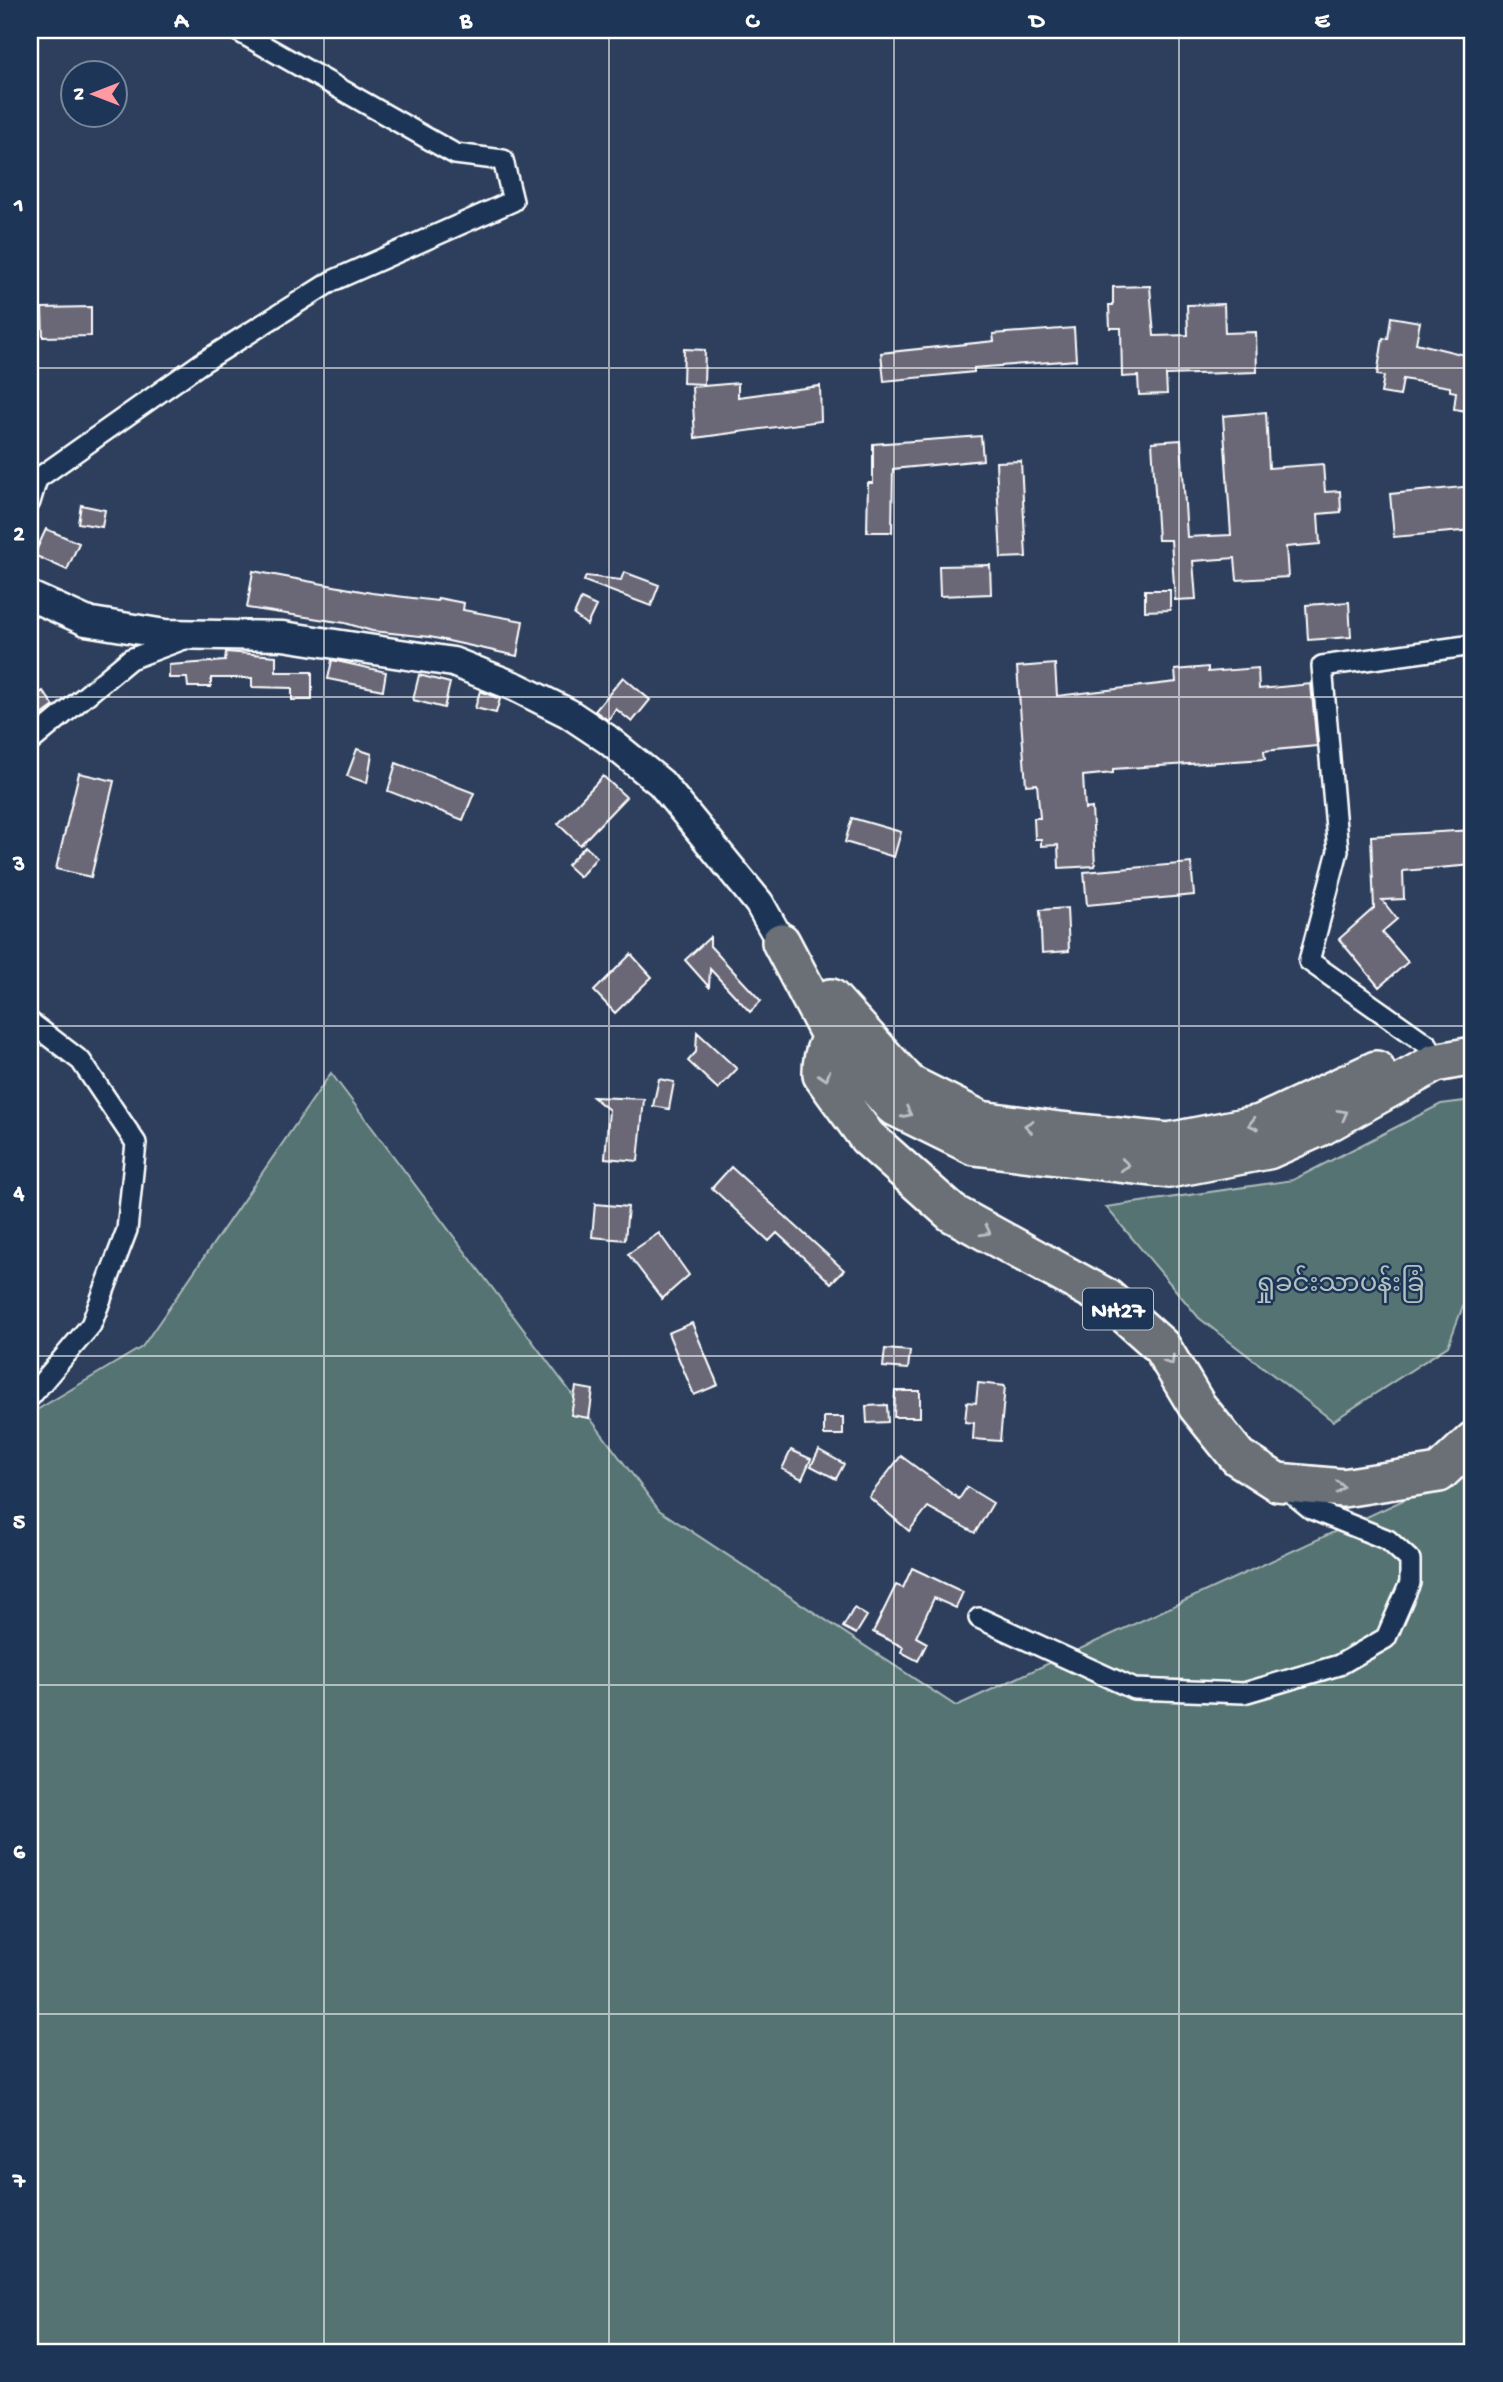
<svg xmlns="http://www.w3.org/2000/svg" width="1503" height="2382" font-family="'Gochi Hand','Noto Sans Myanmar',sans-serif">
  <rect width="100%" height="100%" fill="#2d3f5d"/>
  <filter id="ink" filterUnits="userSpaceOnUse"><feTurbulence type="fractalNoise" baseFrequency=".0143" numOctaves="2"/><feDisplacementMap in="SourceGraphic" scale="14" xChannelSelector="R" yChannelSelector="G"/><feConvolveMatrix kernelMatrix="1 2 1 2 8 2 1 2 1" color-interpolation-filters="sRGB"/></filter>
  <g filter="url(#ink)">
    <path fill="#547372" stroke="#aab9b8" stroke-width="2" d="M331,1073L659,1510L956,1706L1473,1468V2352H30V1414L142,1347Z
      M1473,1100V1279L1448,1346L1333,1421L1199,1318L1106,1207L1293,1180L1441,1104Z"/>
    <path fill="#6b6777" stroke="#fff" stroke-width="2" d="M1150,286L1154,336L1188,335L1187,305L1224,304L1225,333L1256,332L1257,372L1166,375L1167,394L1139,395L1138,376L1122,377L1121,328H1110L1109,305H1113V287Z
      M91,307V336L43,337L42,308Z
      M1391,317L1420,322L1416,343L1473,357V412L1454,409L1456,392L1450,391V387L1403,379L1400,396L1381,393L1384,376L1377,375L1383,338L1388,339Z
      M1074,328L1076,360L974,368V372L884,381L881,353L994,341L993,334Z
      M684,349L705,350L704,384L683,383Z
      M738,383V397L820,386L821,421L695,438L692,387Z
      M1266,412L1269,468L1323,464L1325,492L1340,491L1341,512L1318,514L1320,544L1286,547L1288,577L1237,580L1235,558L1193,561L1196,599L1175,600L1171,540H1158L1152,442L1181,440L1187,537L1231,535L1223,416Z
      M981,436L983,460L893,469L892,532H867L868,483H873V444Z
      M1021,461L1026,557L1001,558L996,462Z
      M1473,486V530L1394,537L1390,494Z
      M81,505L105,510L102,527L78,523Z
      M46,529L79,543L67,570L34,555Z
      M990,565L991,594L940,596L939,566Z
      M253,571L372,593L437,601L438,598L464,603L463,610L523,621L517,656L430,637L372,631L345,623L247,608Z
      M624,572L659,585L651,606L584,581L586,576L621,580Z
      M1145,590H1170V610L1145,611Z
      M581,599L596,606L587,625L574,615Z
      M1349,602L1351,637L1308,640L1306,605Z
      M226,652L276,656V672H312V700H292V688L252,687V678H211V687H188L187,678H169V665L225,661Z
      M332,660L386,672L383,690L328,679Z
      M1055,664L1057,696L1176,682L1175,670L1208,667V672L1258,668L1259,689L1311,684L1317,746L1264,751L1265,759L1113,769V773L1083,776L1085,809L1092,808L1095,866L1059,868L1058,845L1041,846V839H1035L1034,818H1040L1037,784L1026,785L1017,667Z
      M419,675L450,683L444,708L413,700Z
      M623,677L650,700L632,722L616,709L608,720L595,711Z
      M43,691L54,706L30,724V701Z
      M480,691L500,699L496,713L475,708Z
      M357,749L372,754L367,783L347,776Z
      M396,763L474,793L463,820L388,791Z
      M79,773L114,781L91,877L56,869Z
      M603,776L626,797L580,845L558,824Z
      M852,818L901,832L894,857L845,842Z
      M1473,830V865L1403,871L1404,899L1382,900L1397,919L1382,932L1408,962L1379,987L1339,939L1374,908L1371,836Z
      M585,846L597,857L580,877L567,865Z
      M1191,863L1194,895L1087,905L1084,872Z
      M1067,908L1069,951L1042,953L1040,910Z
      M710,937V946L761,1001L750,1012L710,969L709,987L685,960Z
      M631,954L652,977L615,1013L594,991Z
      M697,1032L737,1069L718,1089L688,1061L696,1052Z
      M659,1079L674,1082L669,1109L653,1106Z
      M593,1097L644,1099L638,1161L605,1158L609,1110Z
      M731,1167L844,1270L831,1283L777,1233L769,1241L712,1188Z
      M595,1204L628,1207L625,1240L592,1237Z
      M659,1233L689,1275L662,1299L628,1254Z
      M692,1323L718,1385L694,1395L668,1333Z
      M885,1349L910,1351L908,1369L883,1367Z
      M978,1383L1005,1386L1000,1441L973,1439L974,1423L965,1422L967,1402L976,1403Z
      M576,1387L593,1390L589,1418L571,1415Z
      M895,1391H920V1417H894Z
      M887,1405L888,1422L867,1423L866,1406Z
      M824,1417H843V1435H824Z
      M791,1450L811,1459L802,1479L782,1469Z
      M819,1450L844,1464L836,1479L811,1466Z
      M901,1456L959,1499L967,1487L993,1503L975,1533L928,1507L909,1531L869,1497Z
      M912,1568L963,1592L956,1608L934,1598L916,1637L927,1643L918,1661L901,1652L903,1647L873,1632L896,1585L903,1588Z
      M854,1608L867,1616L856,1634L843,1627Z"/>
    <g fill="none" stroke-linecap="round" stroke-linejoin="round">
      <g stroke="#fff" stroke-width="24">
        <path id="street" d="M30,502L37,479L200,364L332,281L513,201L503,160L455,154L236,30
          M30,742L130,659L184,639
          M30,1022L81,1061L136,1143L127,1230L91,1325L30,1397
          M1428,1045L1309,961L1338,851L1322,666L1473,645
          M979,1618L1134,1689L1244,1693L1339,1665L1386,1638L1410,1583V1560L1388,1540L1311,1509L1284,1487"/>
      </g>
      <g stroke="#fff" stroke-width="33">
        <path id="secondary" d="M30,596L86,621L165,634L283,636L453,662L516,687L568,713L607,739L661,783L759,903L781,942"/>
      </g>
      <g stroke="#fff" stroke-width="42">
        <path id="highway" d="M781,942L830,1035L893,1106L974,1146L1169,1169L1268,1150L1322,1126L1435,1063L1473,1056
          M831,998L909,1084L981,1120L1059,1131L1168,1142L1260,1124L1376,1070
          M846,1016C831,1034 821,1051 822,1075L867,1137L952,1213L1107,1298L1161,1346L1197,1406L1238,1457L1277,1482L1343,1488L1439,1473L1473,1441"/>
      </g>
      <use href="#street" stroke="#1d3557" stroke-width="19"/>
      <use href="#secondary" stroke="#1d3557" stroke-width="28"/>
      <use href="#highway" stroke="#6b6f75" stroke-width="37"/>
    </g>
    <defs><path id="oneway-chevron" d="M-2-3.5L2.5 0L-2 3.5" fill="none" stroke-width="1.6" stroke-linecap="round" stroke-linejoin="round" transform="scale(1.75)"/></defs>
    <g stroke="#bcbec1">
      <use href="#oneway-chevron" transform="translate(825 1076) rotate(71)"/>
      <use href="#oneway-chevron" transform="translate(907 1113) rotate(27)"/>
      <use href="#oneway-chevron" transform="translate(1343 1114) rotate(-29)"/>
      <use href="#oneway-chevron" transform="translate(1253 1124) rotate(166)"/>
      <use href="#oneway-chevron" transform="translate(1029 1126) rotate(-172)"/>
      <use href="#oneway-chevron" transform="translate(1125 1165) rotate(6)"/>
      <use href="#oneway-chevron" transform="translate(986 1231) rotate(28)"/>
      <use href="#oneway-chevron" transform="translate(1170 1361) rotate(59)"/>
      <use href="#oneway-chevron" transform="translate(1340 1487)"/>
    </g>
  </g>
  <path fill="none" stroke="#fff" stroke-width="2" stroke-opacity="0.55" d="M324,30V2352M609,30V2352M894,30V2352M1179,30V2352M30,368H1473M30,697H1473M30,1026H1473M30,1356H1473M30,1685H1473M30,2014H1473"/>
  <g text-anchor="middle" stroke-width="5" stroke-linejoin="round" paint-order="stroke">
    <rect fill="#1d3557" stroke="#bbc2cd" stroke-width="2" x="1083" y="1288.5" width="70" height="41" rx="5"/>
    <g font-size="24" font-weight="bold" fill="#fff">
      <text x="1118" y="1317">NH27</text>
    </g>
    <g font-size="26" fill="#b2c0c0" stroke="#1d3557">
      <text x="1340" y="1291">ရှုခင်းသာပန်းခြံ</text>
    </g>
  </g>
  <rect width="1503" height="2382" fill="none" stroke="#1d3557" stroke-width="77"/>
  <g transform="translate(94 94) rotate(270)"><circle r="33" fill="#1d3557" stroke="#77869a" stroke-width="2"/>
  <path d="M0-5L12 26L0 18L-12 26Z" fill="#ff9aa2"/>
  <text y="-10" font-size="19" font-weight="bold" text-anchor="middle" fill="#ffffff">N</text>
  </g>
  <rect x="38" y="38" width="1426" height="2306" fill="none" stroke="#fff" stroke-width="2.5"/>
  <g font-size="23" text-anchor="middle" font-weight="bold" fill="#fff">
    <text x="181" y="27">A</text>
    <text x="466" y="27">B</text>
    <text x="752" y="27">C</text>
    <text x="1037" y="27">D</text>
    <text x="1322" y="27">E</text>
    <text x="19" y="211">1</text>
    <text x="19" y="540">2</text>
    <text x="19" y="870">3</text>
    <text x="19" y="1199">4</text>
    <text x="19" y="1528">5</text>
    <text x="19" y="1858">6</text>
    <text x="19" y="2187">7</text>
  </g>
</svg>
